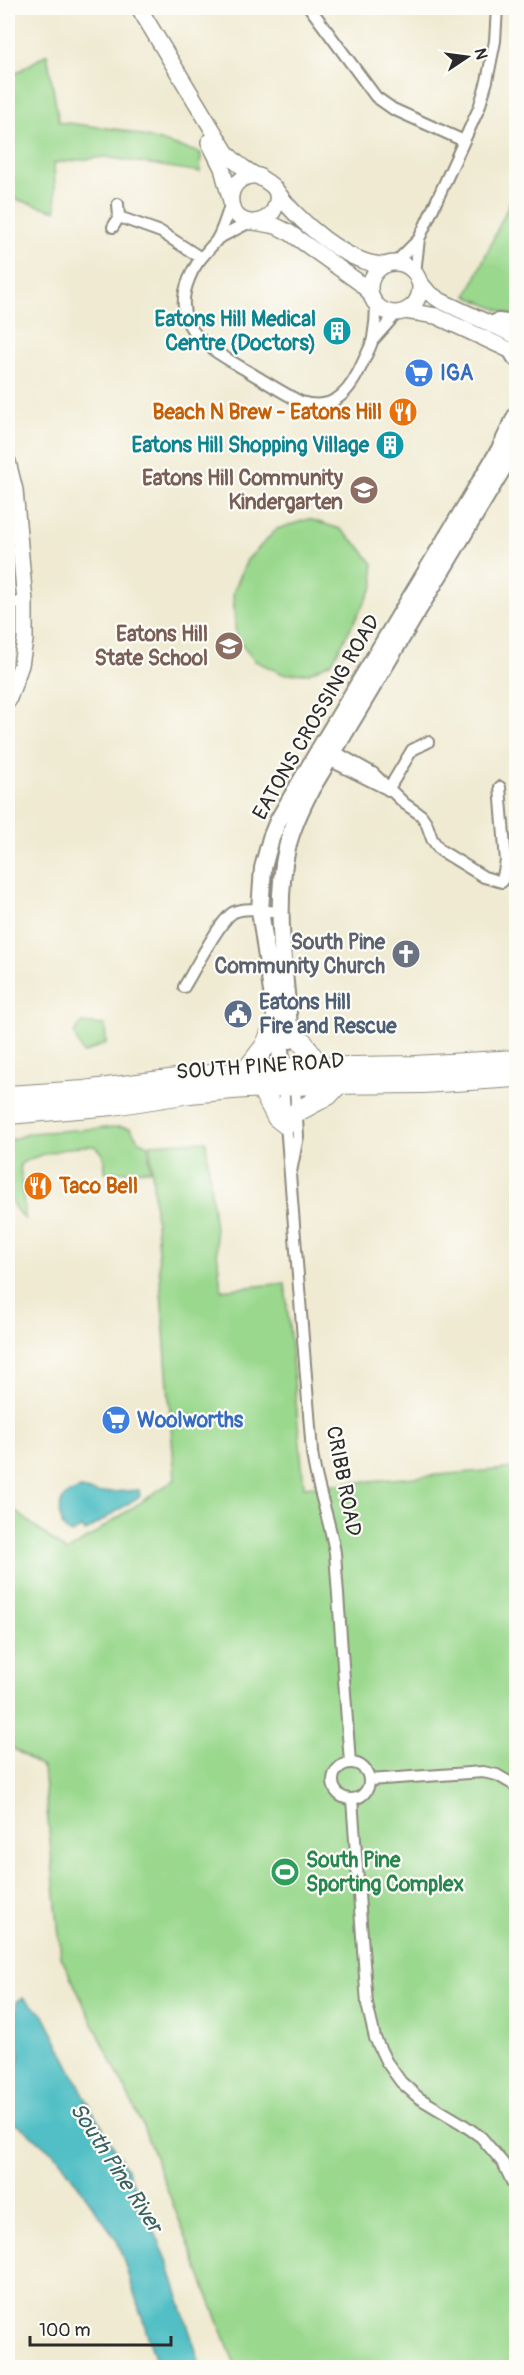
<svg xmlns="http://www.w3.org/2000/svg" width="524" height="2375" font-family="Pangolin,sans-serif">
  <rect width="100%" height="100%" fill="#fdfcf7"/>
  <filter id="ink" filterUnits="userSpaceOnUse"><feTurbulence type="fractalNoise" baseFrequency=".0167" numOctaves="2"/><feDisplacementMap in="SourceGraphic" scale="12" xChannelSelector="R" yChannelSelector="G"/><feConvolveMatrix kernelMatrix="1 2 1 2 8 2 1 2 1" color-interpolation-filters="sRGB"/></filter>
  <filter id="wash" filterUnits="userSpaceOnUse"><feTurbulence type="fractalNoise" baseFrequency=".008" numOctaves="4" result="noise"/><feDisplacementMap in="SourceGraphic" scale="24" xChannelSelector="R" yChannelSelector="G"/><feGaussianBlur stdDeviation="1.35" result="paint"/><feColorMatrix in="noise" values="0 0 0 0 0 0 0 0 0 0 0 0 0 0 0 0 0 1.4 0 .05"/><feComposite in="paint" operator="in"/></filter>
  <g filter="url(#wash)">
    <rect width="100%" height="100%" fill="#efead1"/>
    <path fill="#9ad88d" stroke="#62825c" stroke-width="1.5" d="M47,54L59,122L122,130L201,153L200,172L105,157L54,163L56,211L8,197V78Z
      M516,189V317L467,296Z
      M309,519L340,529L359,546L373,564L374,585L332,662L309,673L283,674L255,661L236,638L233,593L247,560L277,529Z
      M81,1023L105,1025L106,1043L83,1054L74,1034Z
      M119,1127L130,1128L139,1141L148,1145L150,1170L105,1172C105,1163 105,1152 96,1147C86,1142 25,1157 20,1165L25,1219C0,1198 7,1171 8,1141L30,1133Z
      M206,1141L221,1290L285,1283L304,1487L516,1468V2367H236L142,2124L61,1957L43,1768L8,1745V1505L67,1552L175,1479L150,1144Z"/>
    <path fill="#51bfc5" stroke="#3e7578" stroke-width="1.5" d="M81,1489L98,1493L139,1490L140,1496L85,1532L82,1527L71,1534C58,1528 55,1505 67,1495C70,1492 76,1491 81,1489Z
      M23,1998L43,2014L93,2112L128,2171L167,2260L201,2367H158L117,2240L59,2158L24,2129L8,2120V2069L19,2062L20,2051L14,2023L17,2001Z"/>
  </g>
  <g filter="url(#ink)">
    <g fill="none" stroke-linecap="round" stroke-linejoin="round">
      <g stroke="#8d8a7e" stroke-width="14">
        <path id="street" d="M310,8L376,97L393,109L464,141
          M231,202C227,215 223,230 216,241C206,253 194,264 189,279C168,330 213,350 249,372C266,382 283,393 301,402C336,413 352,388 364,360C367,353 372,345 373,338C375,327 376,316 376,304
          M119,217L161,232L201,258
          M113,227L119,217L118,204
          M217,239L250,222
          M395,263L419,239L479,108L487,81L495,41L497,8
          M415,273L419,239
          M373,340L397,313
          M8,603L25,602
          M334,751L373,773L405,804L421,815L426,822L432,839L440,850L484,877L502,882L506,861L500,787
          M329,760L385,788
          M388,790L412,750L428,742
          M184,987C194,971 220,919 234,912C248,906 267,911 281,913
          M283,1086L312,1452C316,1487 330,1519 335,1553L350,1763
          M291,1172L298,1136L295,1085
          M333 1781a18 18 0 1 1 36 0a18 18 0 1 1-36 0Z
          M369,1780L483,1772L497,1775L516,1786
          M352,1799L367,2004L375,2038L386,2061L401,2082L419,2098L461,2123L481,2137L503,2163L516,2190"/>
      </g>
      <g stroke="#8d8a7e" stroke-width="18">
        <path id="secondary" d="M139,8L226,152C232,159 239,165 247,170C261,180 287,185 274,210C270,217 263,221 255,222C223,224 221,173 259,176
          M209,142L222,168L230,198
          M276,190C295,219 349,266 386,265
          M254,222L276,226L290,233L360,283L371,294
          M370 288a25 25 0 1 1 50 0a25 25 0 1 1-50 0Z
          M418,280L429,293L441,301L516,336
          M405,311L436,316L516,353
          M8,462L15,490L25,602V640L21,665L8,701"/>
      </g>
      <g stroke="#8d8a7e" stroke-width="20">
        <path id="primary" d="M492,325L498,322L516,324
          M511,350L516,358
          M290,1040C286,977 273,910 287,848C292,827 301,808 311,789L516,446
          M283,1080L279,1039L260,910L263,868L271,838L278,821L322,745L500,449L516,416"/>
      </g>
      <g stroke="#8d8a7e" stroke-width="22">
        <path id="highway" d="M289,1028C303,1038 308,1054 320,1066
          M246,1071L266,1045L275,1022
          M261,1087L277,1117L286,1124
          M8,1096L84,1091L200,1076L293,1068L415,1066L516,1060
          M298,1111L328,1095L339,1083
          M8,1114L113,1105L190,1093L232,1089L313,1084L423,1083L516,1077"/>
      </g>
      <use href="#street" stroke="#fff" stroke-width="10"/>
      <use href="#secondary" stroke="#fff" stroke-width="15"/>
      <use href="#primary" stroke="#fff" stroke-width="16"/>
      <use href="#highway" stroke="#fff" stroke-width="20"/>
    </g>
  </g>
  <defs>
    <g id="building-disc" transform="scale(1.5)"><circle r="9.5" fill="#0f9aa8" stroke="#fdfcf7"/><path d="M-4-6H4V6H1V3H-1V6H-4ZM-2.5-4.3h1.7v1.8h-1.7ZM.8-4.3h1.7v1.8H.8ZM-2.5-1h1.7V.8h-1.7ZM.8-1h1.7V.8H.8Z" fill="#fff"/></g>
    <g id="supermarket-disc" transform="scale(1.5)"><circle r="9.5" fill="#3f7fe0" stroke="#fdfcf7"/><path d="M-6-5.5h2.5l.6 2H6L4.5 2H-2.5L-4.4-4H-6ZM-1.5 3.2a1.3 1.3 0 1 0 .1 0ZM3 3.2a1.3 1.3 0 1 0 .1 0Z" fill="#fff"/></g>
    <g id="restaurant-disc" transform="scale(1.5)"><circle r="9.5" fill="#e8710a" stroke="#fdfcf7"/><path d="M-5-6h1v4h1v-4h1v4h1v-4h1v5L-1.5 .5V6h-2V.5L-5-1ZM5-6V6H3V1.5H1.5Q1.5-4 5-6Z" fill="#fff"/></g>
    <g id="school-disc" transform="scale(1.5)"><circle r="9.5" fill="#8d6e63" stroke="#fdfcf7"/><path d="M0-5L7-2L0 1L-7-2ZM-4 1L0 2.5L4 1V4Q0 6-4 4Z" fill="#fff"/></g>
    <g id="church-disc" transform="scale(1.5)"><circle r="9.5" fill="#6b7280" stroke="#fdfcf7"/><path d="M-1.2-6h2.4v3.5h3.3v2.4h-3.3V6h-2.4V-.1h-3.3v-2.4h3.3Z" fill="#fff"/></g>
    <g id="civic-disc" transform="scale(1.5)"><circle r="9.5" fill="#5c6f8a" stroke="#fdfcf7"/><path d="M-.6-6.5H3V-4.5H.6V-3L4-1V1h2V6H-6V1h2V-1L-.6-3ZM-1.2 2.5V6h2.4V2.5Z" fill="#fff"/></g>
    <g id="stadium-disc" transform="scale(1.5)"><circle r="9.5" fill="#2e9e5b" stroke="#fdfcf7"/><path d="M0-5a6.5 5 0 1 0 0 10a6.5 5 0 1 0 0-10ZM-3.5-1.8h7v3.6h-7Z" fill="#fff"/></g>
  </defs>
  <g fill-rule="evenodd">
    <use href="#building-disc" x="337" y="331"/>
    <use href="#supermarket-disc" x="419" y="373"/>
    <use href="#restaurant-disc" x="403" y="412"/>
    <use href="#building-disc" x="390" y="445"/>
    <use href="#school-disc" x="364" y="490"/>
    <use href="#school-disc" x="229" y="646"/>
    <use href="#church-disc" x="406" y="954"/>
    <use href="#civic-disc" x="238" y="1014"/>
    <use href="#restaurant-disc" x="38" y="1186"/>
    <use href="#supermarket-disc" x="116" y="1420"/>
    <use href="#stadium-disc" x="285" y="1872"/>
  </g>
  <g text-anchor="middle" stroke-width="4.5" stroke-linejoin="round" paint-order="stroke">
    <g font-size="21" font-weight="bold" fill="#0d838f" stroke="#fdfcf7" text-anchor="end">
      <text x="316" y="326">Eatons Hill Medical<tspan x="316" dy="24">Centre (Doctors)</tspan></text>
      <text x="369" y="452">Eatons Hill Shopping Village</text>
    </g>
    <g font-size="21" font-weight="bold" fill="#366cbe" stroke="#fdfcf7" text-anchor="start">
      <text x="440" y="380">IGA</text>
      <text x="137" y="1427">Woolworths</text>
    </g>
    <g font-size="21" font-weight="bold" fill="#c56008" stroke="#fdfcf7" text-anchor="end">
      <text x="382" y="419">Beach N Brew - Eatons Hill</text>
      <text x="59" y="1193" text-anchor="start">Taco Bell</text>
    </g>
    <g font-size="21" font-weight="bold" fill="#785e54" stroke="#fdfcf7" text-anchor="end">
      <text x="343" y="485">Eatons Hill Community<tspan x="343" dy="24">Kindergarten</tspan></text>
      <text x="208" y="641">Eatons Hill<tspan x="208" dy="24">State School</tspan></text>
    </g>
    <g font-size="21" fill="#2b2b2b" stroke="#fdfcf7">
      <text transform="translate(316 717) rotate(-60)" y="7">EATONS CROSSING ROAD</text>
      <text transform="translate(260 1066) rotate(-4)" y="7">SOUTH PINE ROAD</text>
      <text transform="translate(344 1481) rotate(79)" y="7">CRIBB ROAD</text>
    </g>
    <g font-size="21" font-weight="bold" fill="#5b616d" stroke="#fdfcf7" text-anchor="end">
      <text x="385" y="949">South Pine<tspan x="385" dy="24">Community Church</tspan></text>
    </g>
    <g font-size="21" font-weight="bold" fill="#4e5e75" stroke="#fdfcf7" text-anchor="start">
      <text x="259" y="1009">Eatons Hill<tspan x="259" dy="24">Fire and Rescue</tspan></text>
    </g>
    <g font-size="21" font-weight="bold" fill="#27864d" stroke="#fdfcf7" text-anchor="start">
      <text x="306" y="1867">South Pine<tspan x="306" dy="24">Sporting Complex</tspan></text>
    </g>
    <g font-size="22" font-style="italic" fill="#385f61" stroke="#fdfcf7">
      <text transform="translate(117 2167) rotate(57)" y="8">South Pine River</text>
    </g>
  </g>
  <rect width="524" height="2375" fill="none" stroke="#fdfcf7" stroke-width="30"/>
  <g transform="translate(467 57) rotate(77)" stroke="#fdfcf7" stroke-width="4.5" paint-order="stroke">
  <path d="M0-4.5L10 22L0 15L-10 22Z" fill="#2b2b2b"/>
  <text y="-9" font-size="16" font-weight="bold" text-anchor="middle" fill="#2b2b2b">N</text>
  </g>
  <path d="M30 2336v9h141v-9" fill="none" stroke="#2b2b2b" stroke-width="3"/>
  <text x="39" y="2336" font-size="18" fill="#2b2b2b" stroke="#fdfcf7" stroke-width="4.5" paint-order="stroke">100 m</text>
</svg>
